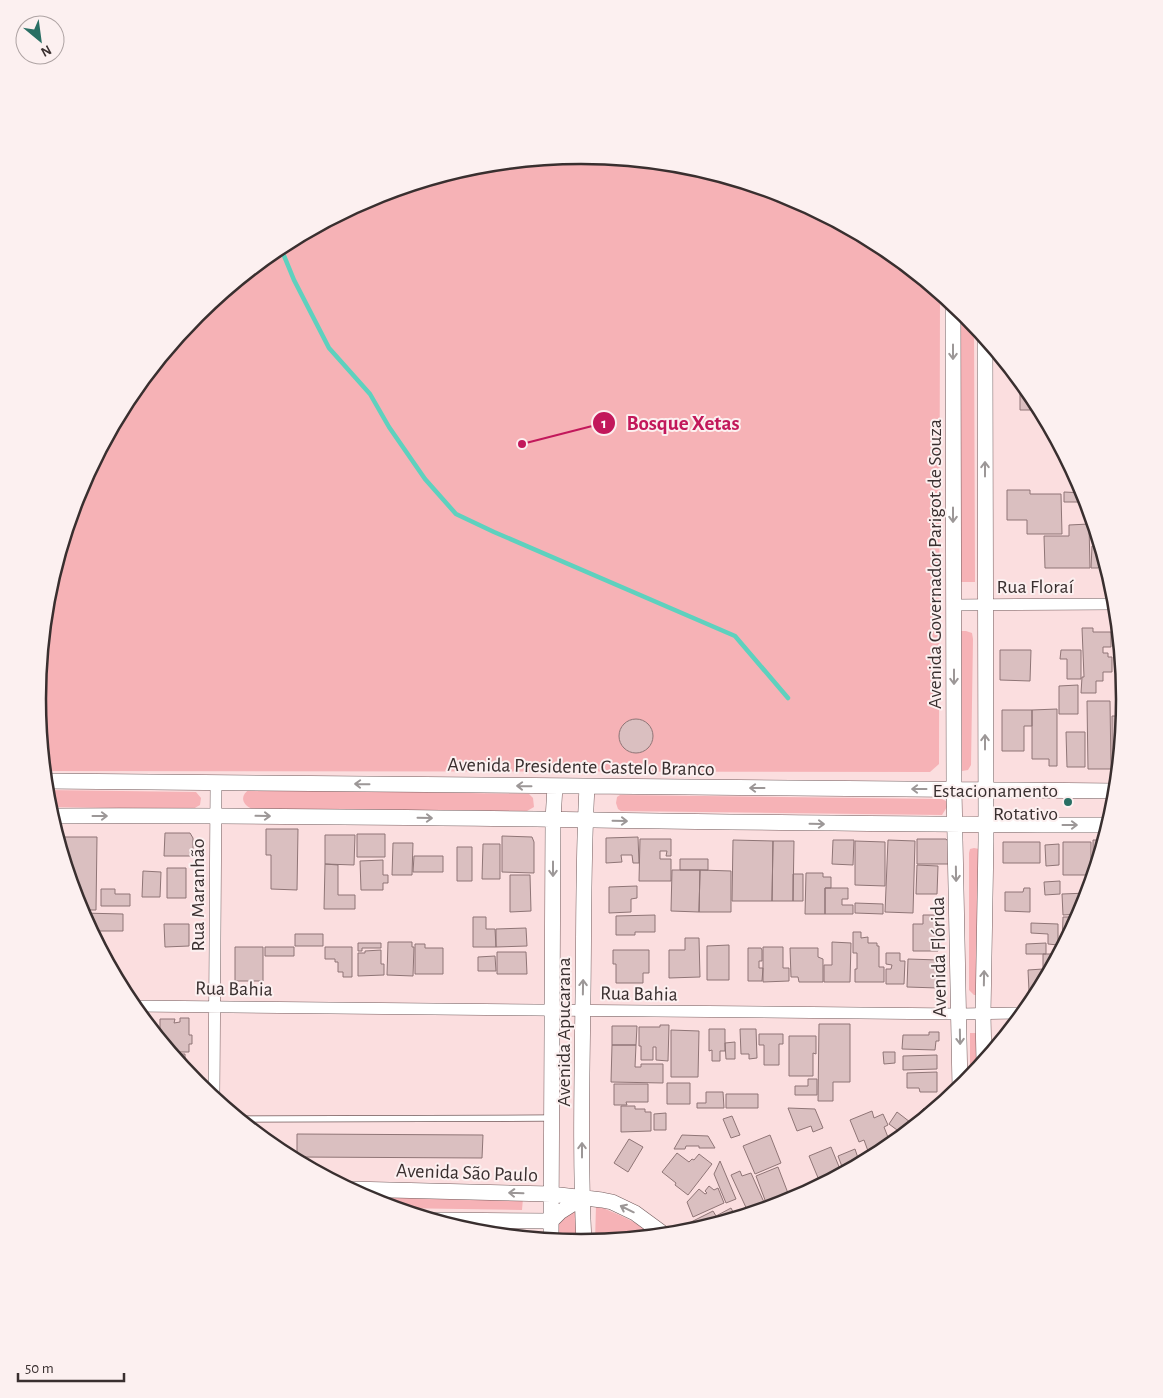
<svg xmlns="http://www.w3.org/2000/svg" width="1163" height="1398" font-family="'Alegreya Sans',sans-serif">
  <rect width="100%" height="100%" fill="#fbdedf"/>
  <path fill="#f6b2b6" d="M582,155L688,166L790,197L884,247L940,293L939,764L930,772L45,771L38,699L48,593L79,491L129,397L197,314L280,247L374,196L476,165Z
    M959,309L974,324L975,582H959Z
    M961,631H966L972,633L973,639L971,765L968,770L962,771L958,768Z
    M250,789L529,794L533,798L534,807L527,811L252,809C241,804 240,795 250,789Z
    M46,790L196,792L201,798L200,805L193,809L49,807Z
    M620,795L942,799L946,801L947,807L942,815L621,811L618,809L616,803L617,797Z
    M974,848L979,849L976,995H974L969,990V853L970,849Z
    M970,1033H980V1067L970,1079Z
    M362,1196L523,1198L522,1210L395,1208L373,1201Z
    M596,1205C617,1214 638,1222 656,1236L595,1242Z
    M586,1207L581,1243L556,1241L557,1225L570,1212Z"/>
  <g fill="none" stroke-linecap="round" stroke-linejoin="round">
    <path stroke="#5ed1be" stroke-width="4.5" d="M280,246L294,280L329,348L370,394L389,427L425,479L456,514L494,532L735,636L788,698"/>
  </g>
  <path fill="#dabfc0" stroke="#8f7576" d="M1020,385H1024L1034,397L1041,410H1020Z
    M1007,490H1030V494H1061L1062,534H1027V520H1007Z
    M1064,492L1085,493L1088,502H1064Z
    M1089,524L1090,568H1045L1044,536H1069V525Z
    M1100,542L1107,565L1101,563L1098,568H1091L1092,546L1097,547Z
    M1082,628H1093V632H1111V647H1103V653H1108V657H1112V672H1103V681H1096V693H1081L1082,677H1084Z
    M1113,631H1119L1122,665H1118V646H1113Z
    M1000,650H1031L1030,681L1000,680Z
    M1061,650H1081V679H1067V659H1060Z
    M1078,685V714H1059V686Z
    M1087,701H1110L1111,769H1088Z
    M1057,709V766H1049V759H1032V710Z
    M1002,710H1032V726H1024V751H1002Z
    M1112,716H1124L1118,770H1112Z
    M619 736a17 17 0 1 1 34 0a17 17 0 1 1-34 0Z
    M1066,732H1085V767H1067Z
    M266,829H298L297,890L271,889V855H266Z
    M165,833H190L193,838V856H164Z
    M357,834H385V857H357Z
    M325,835H355L354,865L325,864Z
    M502,836L532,837L534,842V873L502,872Z
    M63,837H97L96,910H81L79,907L63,853Z
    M638,837L639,863H633L632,855H621L622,862L606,863V838Z
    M640,839H671V856H666L667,851H660V859H671V881H639Z
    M917,839H946L952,846L951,864H917Z
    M733,840L773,841L772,901H732Z
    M833,840H854L853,865L832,864Z
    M888,840L915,841L913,913L885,912Z
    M1093,840H1104L1094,873H1093Z
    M773,841H794L793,901H772Z
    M855,841L885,842V886L855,885Z
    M1003,842H1040V863H1003Z
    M1063,842H1091V875H1063Z
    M393,843H413L412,875H392Z
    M483,844H500V879H482Z
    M1059,844V865L1046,866L1045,845Z
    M457,847H472V881H457Z
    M414,856H443V872H413Z
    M680,859H708V870H680Z
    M383,860V875H388V883H383V890H361L360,861Z
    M325,864L338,865V895H355V909H324Z
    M917,865L938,866L937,894H916Z
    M167,868H186V898H167Z
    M672,870H700L699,912L671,911Z
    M700,870L731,871V912H699Z
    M143,871L161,872L160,897H142Z
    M806,873H823V877H831V888H825V914H805Z
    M793,874H803V901H793Z
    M510,875H530L531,911L510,912Z
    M1060,881V894L1045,895L1044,882Z
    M637,886V898L631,899V912L609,913V887Z
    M825,888H848V899H842V905H853V914H825Z
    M1024,888H1030V912L1005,911V892H1023Z
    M101,889H115V894H130V906H101Z
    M1088,893L1080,914L1063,915L1062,894Z
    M855,903L883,904V914L855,913Z
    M82,913L123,914V931H91Z
    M655,915V932H635V935H616V916Z
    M923,915H939L938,951H913V924H923Z
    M473,917H486V929H495L496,947H473Z
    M1063,917H1079L1062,948Z
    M1031,923L1058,924V945L1048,944V934L1031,933Z
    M164,924H189V946L165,947Z
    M526,928L527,946L496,947V929Z
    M853,932H861V938L868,937V943H877V946H879V967H884V982H855V969H857V953H853Z
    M295,934H323V946H295Z
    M685,938H699L700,977L669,978V950H685Z
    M388,942H412V947H414L413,976L387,975Z
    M832,942L851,943L850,982H824V965H832Z
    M358,943H381V948H362V951H358Z
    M1046,943V954H1026V944Z
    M415,944H425V948H443V974H415Z
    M729,945V980H707V946Z
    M235,947H263V981H235Z
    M265,947H294V956H265Z
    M325,947H352V977H343V972H338V962H335V959H325Z
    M763,947H783V968H789V981L763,982Z
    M748,948H761L762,950V961H759V968H763L762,981H748Z
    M790,948H818V957L823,959V982H799L798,977H791Z
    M381,950V964H384V975L358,976V953H365V951Z
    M613,950H649V973H643V983H616V964H613Z
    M497,952H526L527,974H497Z
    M886,953H900V961H905L904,984H886V969H891L892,965L886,964Z
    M1043,954H1059L1039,991H1029L1028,970L1043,969Z
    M495,956L496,971H478V957Z
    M908,959L939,960L938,988L907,987Z
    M180,1018H189V1035H192V1044H189V1052H171L160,1039V1019H175L174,1023L180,1022Z
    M819,1024H850V1082H833V1101H818Z
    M660,1025H669L668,1061L656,1060V1047H653V1060H641V1046H639V1027H660Z
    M612,1026H637L636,1045H612Z
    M709,1029H725V1051H720V1061H712V1050L709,1051Z
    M740,1029H756L757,1058L749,1059V1054H741Z
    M671,1030L699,1031L698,1077H671Z
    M929,1032H939V1041H936L935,1050L902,1049L903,1035H929Z
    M759,1034H783V1044H779V1065H764V1045H759Z
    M789,1036H816V1054L813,1053V1076H789Z
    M735,1042V1059H726L725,1043Z
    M612,1045H636L635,1067H641V1064H663V1083L611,1082Z
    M883,1052H895V1063L884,1064Z
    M173,1054H185V1069Z
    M937,1055V1069L903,1070V1056Z
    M937,1072V1092H920L919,1088H907V1073Z
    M808,1079H817V1095H795V1086H808Z
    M667,1083H690V1104H667Z
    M614,1084H648V1102H626L627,1105H614Z
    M706,1092H723L724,1108H697V1103H706Z
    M726,1094H758V1108H726Z
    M621,1106H635V1109H645V1112H651V1131L621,1132Z
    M788,1108L815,1109L823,1128L813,1132L811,1126L797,1131Z
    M924,1108L929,1114L898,1139L896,1132L897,1130L889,1124L897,1112L910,1122Z
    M872,1111L874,1118L883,1114L888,1125L884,1127L891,1145L879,1154L876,1148L868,1151L864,1140L859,1142L850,1120Z
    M666,1113V1130H654V1114Z
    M732,1116L740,1135L731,1138L723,1119Z
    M297,1134L483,1135L482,1158L297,1157Z
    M682,1135L708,1136L715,1148H699V1146H686L685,1149H674Z
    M770,1135L781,1163L755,1174L743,1146Z
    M629,1139L643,1147L628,1172L614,1163Z
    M831,1147L842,1174L821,1185L809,1156Z
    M855,1149L860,1164L844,1172L838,1156Z
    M677,1153L689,1162L692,1159L694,1160L699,1154L712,1164L688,1195L675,1185L676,1183L662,1172Z
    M720,1161L736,1199L726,1203L714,1174Z
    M778,1167L791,1201L768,1208L756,1176Z
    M740,1171L742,1176L751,1173L767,1209L749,1214L731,1175Z
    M709,1186L714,1190L718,1188L724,1203L693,1217L687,1202L699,1189L705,1194L707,1193L705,1191Z
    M731,1208L736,1218L691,1231L687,1224L713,1211L716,1216Z"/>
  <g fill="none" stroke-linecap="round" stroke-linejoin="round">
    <g stroke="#725a5b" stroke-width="7">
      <path id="lane" d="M240,1119L550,1118"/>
    </g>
    <g stroke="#725a5b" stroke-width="12">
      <path id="street" d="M953,605L1116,604
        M133,1006L959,1014L1024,1013
        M214,1098L216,783"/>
    </g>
    <g stroke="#725a5b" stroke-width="16">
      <path id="secondary" d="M953,303L954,789L960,1088
        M46,781L1116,791
        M51,816C404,814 756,825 1109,825
        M984,1062L983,1014L986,840L985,337
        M350,1189L551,1194L602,1200L612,1202L635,1213L665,1235
        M434,1220L551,1221
        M551,1221L560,1212L582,1198
        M551,1240L553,820L555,786
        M584,1243C580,1161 582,1078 583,996C584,926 583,857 587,787"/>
    </g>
    <use href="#lane" stroke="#fff" stroke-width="5.5"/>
    <use href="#street" stroke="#fff" stroke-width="11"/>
    <use href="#secondary" stroke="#fff" stroke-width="15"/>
  </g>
  <defs><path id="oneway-shaft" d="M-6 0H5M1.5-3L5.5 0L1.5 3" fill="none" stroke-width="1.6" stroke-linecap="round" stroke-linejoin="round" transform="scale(1.25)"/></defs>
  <g stroke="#9c9797">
    <use href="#oneway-shaft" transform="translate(953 352) rotate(90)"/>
    <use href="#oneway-shaft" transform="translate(985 469) rotate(-90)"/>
    <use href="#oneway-shaft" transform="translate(953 515) rotate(90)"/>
    <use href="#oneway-shaft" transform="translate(954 677) rotate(90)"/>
    <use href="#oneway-shaft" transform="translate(985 742) rotate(-90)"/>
    <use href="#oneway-shaft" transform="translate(362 784) rotate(-179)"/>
    <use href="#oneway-shaft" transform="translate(524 786) rotate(-179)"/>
    <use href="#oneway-shaft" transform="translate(757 788) rotate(-180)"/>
    <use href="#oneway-shaft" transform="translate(919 789) rotate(-180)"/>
    <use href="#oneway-shaft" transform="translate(100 816)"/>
    <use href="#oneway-shaft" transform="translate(263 816) rotate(1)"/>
    <use href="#oneway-shaft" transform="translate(425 818) rotate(1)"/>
    <use href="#oneway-shaft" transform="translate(620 821) rotate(1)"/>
    <use href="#oneway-shaft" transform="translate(817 824) rotate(1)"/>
    <use href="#oneway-shaft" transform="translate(1070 825)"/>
    <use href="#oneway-shaft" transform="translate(553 869) rotate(90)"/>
    <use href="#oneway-shaft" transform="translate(956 874) rotate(89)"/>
    <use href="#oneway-shaft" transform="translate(984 978) rotate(-89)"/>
    <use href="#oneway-shaft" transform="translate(583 987) rotate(-89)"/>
    <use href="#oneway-shaft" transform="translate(960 1037) rotate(89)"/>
    <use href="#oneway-shaft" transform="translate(582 1150) rotate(-90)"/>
    <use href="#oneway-shaft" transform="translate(516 1193) rotate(-178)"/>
    <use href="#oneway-shaft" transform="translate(627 1209) rotate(-154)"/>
  </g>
  <circle fill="#296f64" stroke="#fcf0f0" stroke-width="2" cx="1068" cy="802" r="5"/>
  <g text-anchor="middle" stroke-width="4" stroke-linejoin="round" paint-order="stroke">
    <g font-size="20" fill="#392f2f" stroke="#fcf0f0">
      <text transform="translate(934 564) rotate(-90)" y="7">Avenida Governador Parigot de Souza</text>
      <text x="1035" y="593">Rua Floraí</text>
      <text transform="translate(581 766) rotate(1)" y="7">Avenida Presidente Castelo Branco</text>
      <text transform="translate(197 895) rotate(-90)" y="7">Rua Maranhão</text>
      <text transform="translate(938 957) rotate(-91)" y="7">Avenida Flórida</text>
      <text transform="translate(234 988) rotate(1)" y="7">Rua Bahia</text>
      <text transform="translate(639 993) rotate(1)" y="7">Rua Bahia</text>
      <text transform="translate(563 1032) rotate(-90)" y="7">Avenida Apucarana</text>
      <text transform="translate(467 1172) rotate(2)" y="7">Avenida São Paulo</text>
    </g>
    <g font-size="20" fill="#392f2f" stroke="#fcf0f0" text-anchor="end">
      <text x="1058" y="797">Estacionamento<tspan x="1058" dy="23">Rotativo</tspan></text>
    </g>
  </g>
  <path d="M0 0H1163V1398H0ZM46 699a535 535 0 1 1 1070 0a535 535 0 1 1-1070 0Z" fill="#fcf0f0" fill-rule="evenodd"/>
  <path fill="none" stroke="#392f2f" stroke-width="2.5" d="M46 699a535 535 0 1 1 1070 0a535 535 0 1 1-1070 0Z"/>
  <path fill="none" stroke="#c2185b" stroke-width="2" d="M522 444L604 423"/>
  <g fill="#c2185b" stroke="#fcf0f0" stroke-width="2">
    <circle cx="522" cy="444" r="5"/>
    <circle cx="604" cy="423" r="12"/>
  </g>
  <g font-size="15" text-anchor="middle" font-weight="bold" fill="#fff">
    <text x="604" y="428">1</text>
  </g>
  <g font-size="21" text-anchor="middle" font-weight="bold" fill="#c2185b" stroke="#fcf0f0" stroke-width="4" stroke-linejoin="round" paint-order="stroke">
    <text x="683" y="430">Bosque Xetas</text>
  </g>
  <g transform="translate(40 40) rotate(151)"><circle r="24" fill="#fcf0f0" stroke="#aea3a3"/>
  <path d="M0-4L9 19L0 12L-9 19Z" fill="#296f64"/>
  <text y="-8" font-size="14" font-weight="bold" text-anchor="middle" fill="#392f2f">N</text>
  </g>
  <path d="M18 1373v8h106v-8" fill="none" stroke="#392f2f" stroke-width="2.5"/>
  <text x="25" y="1373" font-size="15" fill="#392f2f" stroke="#fcf0f0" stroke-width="4" paint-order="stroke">50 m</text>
</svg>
